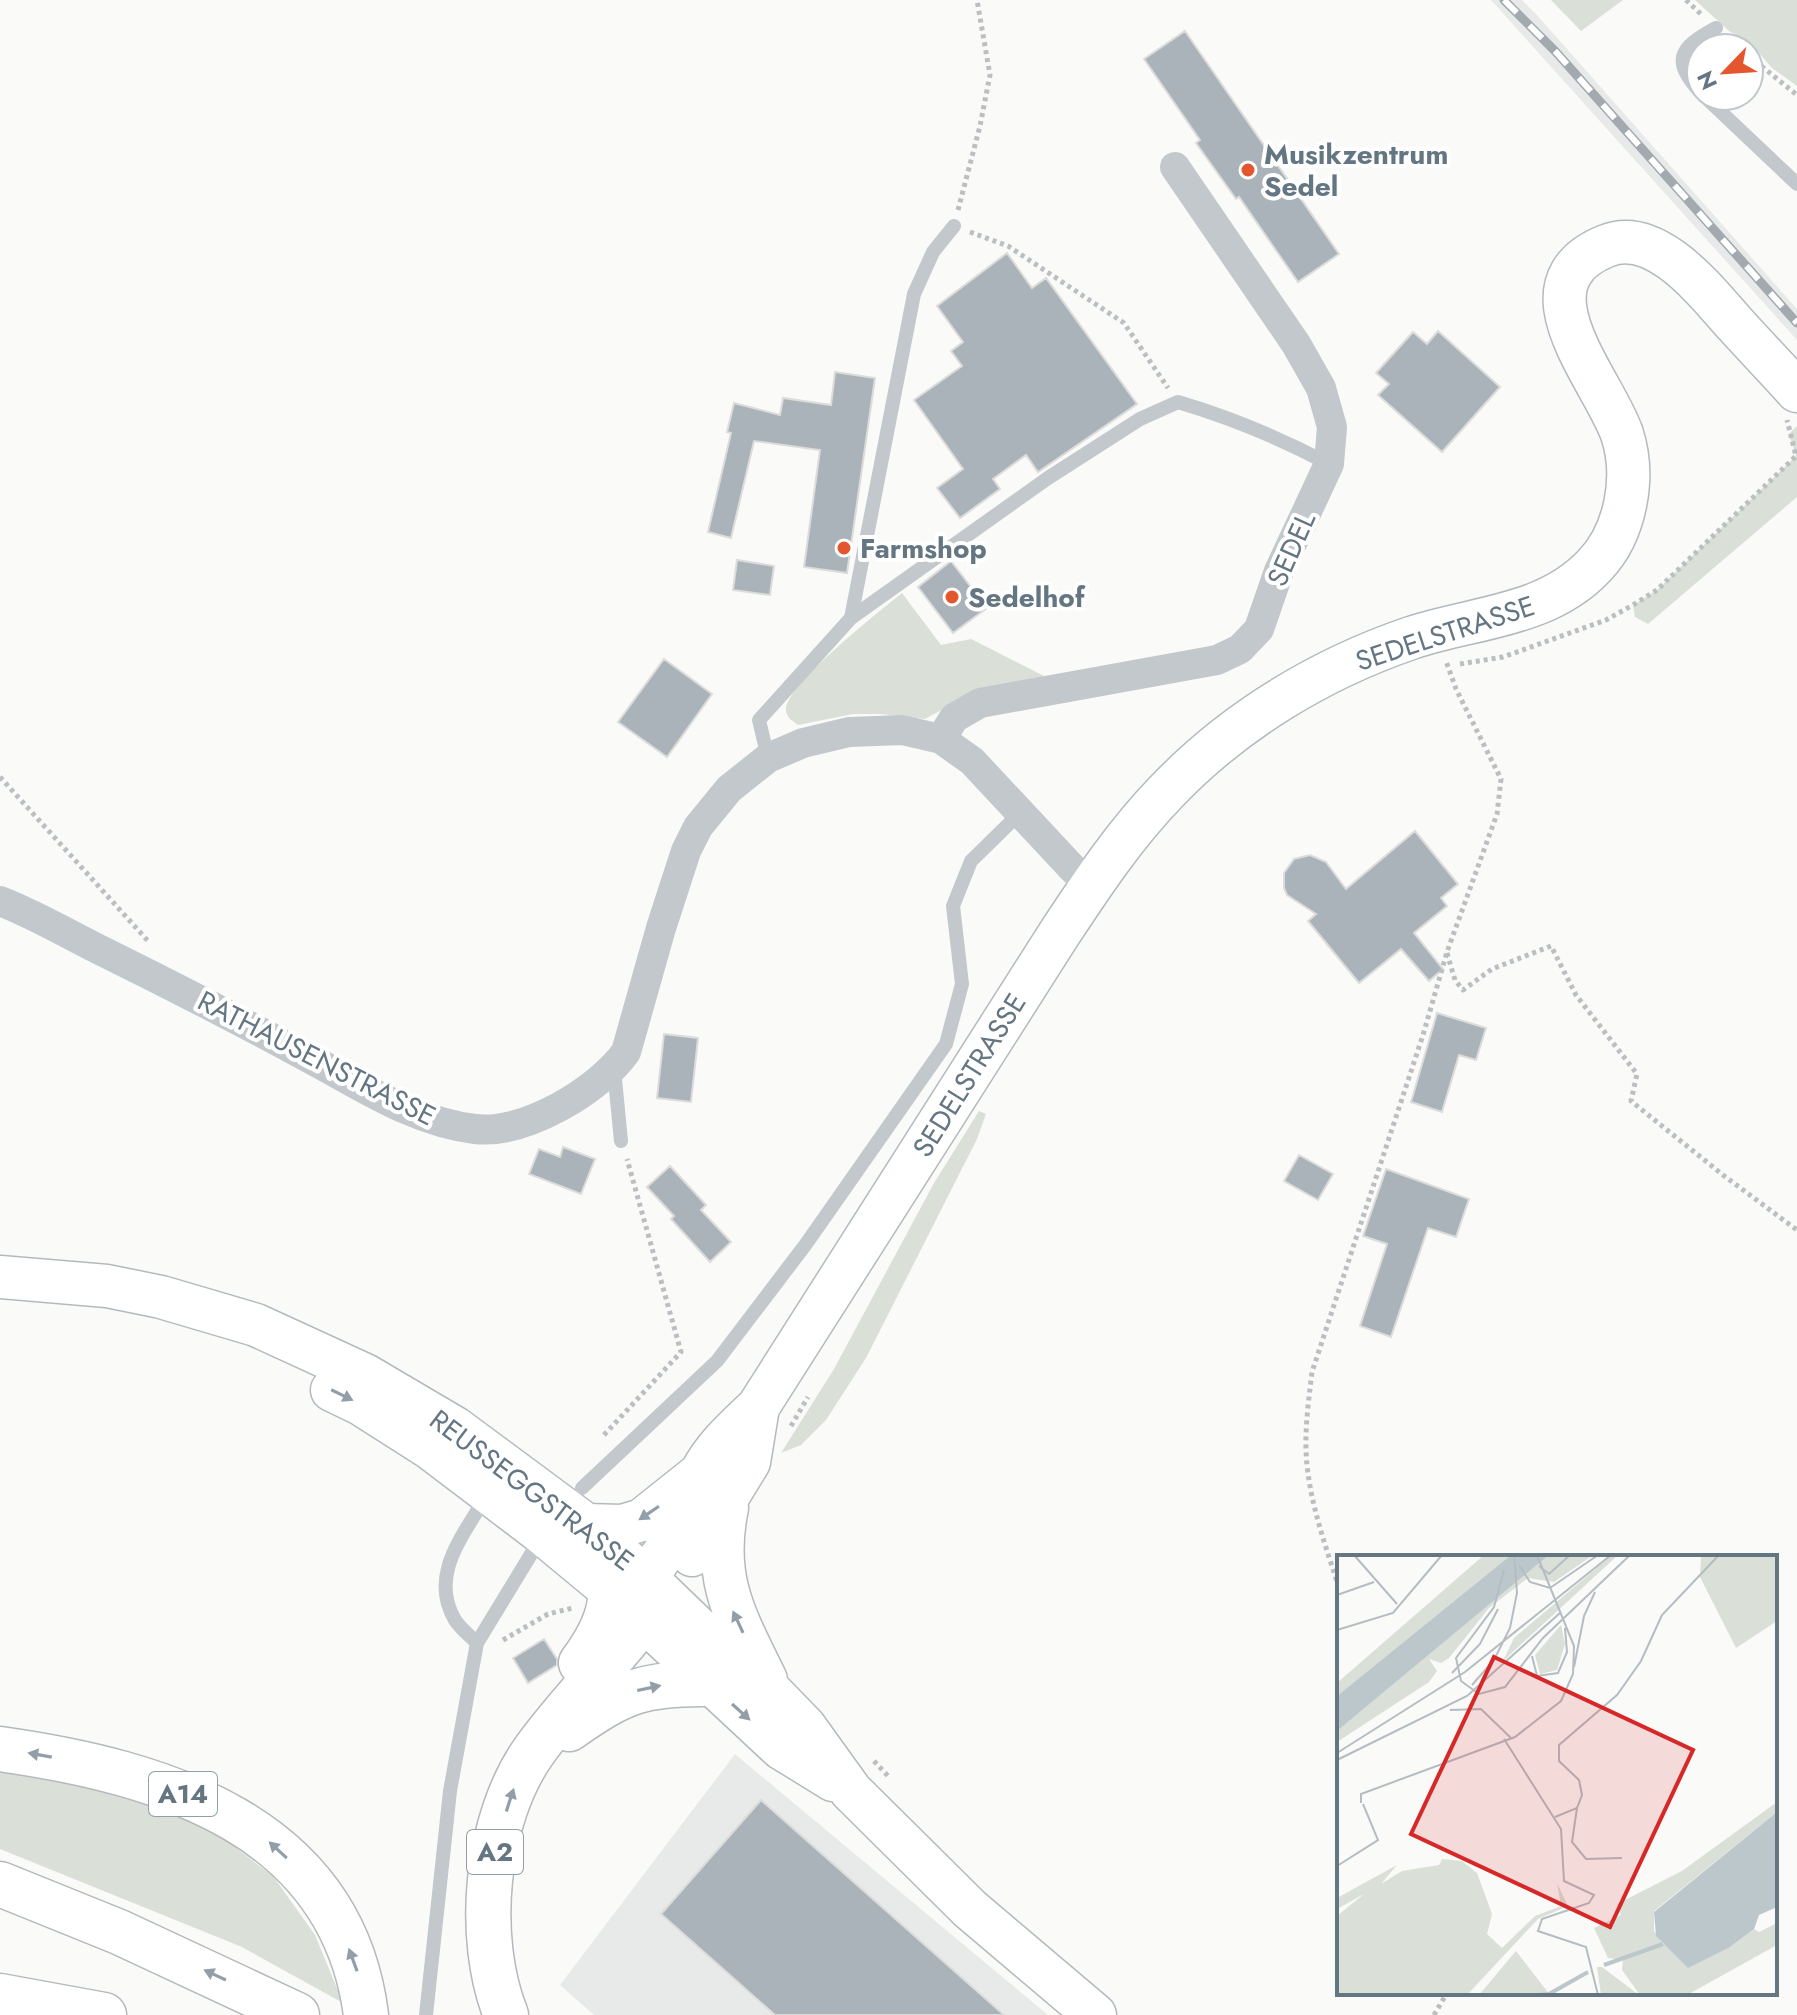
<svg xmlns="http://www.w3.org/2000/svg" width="1797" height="2015" font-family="Jost,sans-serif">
  <rect width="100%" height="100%" fill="#fafaf8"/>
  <path fill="#e8e9e9" d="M1491,0H1522L1536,14L1797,309V340Z
    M735,1754L1048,2015H594L560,1985Z"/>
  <path fill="#dadfd7" d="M1551,0H1623L1581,31Z
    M1695,0H1797V86L1772,68L1751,44L1729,31Z
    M1797,426V497L1648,624L1635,617L1633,605L1657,590L1796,456L1789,434Z
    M902,593L941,645L971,639L1052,680L956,702L925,719L880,714H853L798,725C793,721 787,718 786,711C783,687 881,610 902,593Z
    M979,1111L986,1114L977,1139L866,1358L826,1420L801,1445L781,1453L834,1369L934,1183Z
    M0,1767L40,1774L183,1816L228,1842L273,1876L315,1935L343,2003L242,1947L0,1849Z"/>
  <path fill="#aab3b9" stroke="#dcdcda" stroke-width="2" d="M1185,31L1339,254L1298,282L1239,197L1236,199L1196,143L1200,140L1144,59Z
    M1007,253L1032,288L1046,278L1137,404L1038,472L1026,455L993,479L1000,489L960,518L937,488L963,469L914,400L962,366L951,351L963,342L937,306Z
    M1438,331L1500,387L1442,452L1378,395L1389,384L1376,373L1413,332L1427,344Z
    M835,372L875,378L847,573L804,567L820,450L754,441L731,538L708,532L731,433L727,432L734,403L780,415L783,398L831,405Z
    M737,560L774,566L770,595L733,590Z
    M951,561L987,608L953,633L918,587Z
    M664,659L712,694L667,757L618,722Z
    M1415,831L1458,884L1441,898L1447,906L1414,933L1443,969L1429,981L1401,949L1359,983L1308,921L1316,914L1287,895L1284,888V873L1294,859L1310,855L1326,862L1346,889Z
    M1437,1013L1486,1028L1476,1060L1459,1055L1442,1112L1411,1102Z
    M664,1034L698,1038L691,1102L657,1098Z
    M563,1147L595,1159L581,1194L529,1174L539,1149L560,1157Z
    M1299,1155L1333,1174L1318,1200L1284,1181Z
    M670,1166L706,1205L701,1210L731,1242L710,1262L671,1219L674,1216L647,1187Z
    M1386,1169L1469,1199L1456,1237L1428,1228L1391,1337L1360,1326L1387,1244L1363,1236Z
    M544,1639L557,1659V1665L528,1683L513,1658Z
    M761,1800L1004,2015H775L661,1914Z"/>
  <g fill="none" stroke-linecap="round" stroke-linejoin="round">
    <g stroke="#b3babf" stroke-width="45">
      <path id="secondary" d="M0,1277L107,1286L161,1297L256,1325L365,1375L455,1428L586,1525L647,1579L730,1659L771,1692L805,1727L851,1791L970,1909L1095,2015
        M332,1390L361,1404L430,1448L542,1533L618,1596L781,1748L833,1780
        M727,1508C712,1580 736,1618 766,1680
        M586,1525L622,1526L642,1520L701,1473
        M692,1555L749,1462L758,1407
        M643,1620C643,1559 666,1561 688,1515C695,1502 695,1486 701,1473C714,1447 737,1427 758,1407L1059,934C1092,884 1125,834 1167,791C1234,721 1320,669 1411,638C1473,617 1546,617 1594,566C1626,533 1636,477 1622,434C1603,379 1513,284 1606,246C1656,225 1707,293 1736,325C1756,347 1777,369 1797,391"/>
    </g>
    <g stroke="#b4b9bd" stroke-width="47">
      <path id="motorway" d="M581,1663C614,1618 614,1597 607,1544
        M569,1729C623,1691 643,1683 710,1684
        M0,1749C162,1772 342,1825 366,2015
        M0,1884L119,1932L297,2015
        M0,1996L104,2015
        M506,2015C475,1938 485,1820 534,1751C567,1705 608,1665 643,1620"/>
    </g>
    <path stroke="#bbbfc2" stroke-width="5" stroke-dasharray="4 4" stroke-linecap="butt" d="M1686,0L1703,16
      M1728,38L1740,48
      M1749,56L1797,95
      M958,210L980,126L990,75L977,0
      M970,232L1008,246L1124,323L1168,388
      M1460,664L1503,657L1606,620L1633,605L1657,590L1796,456L1787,420
      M0,777L148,941
      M1447,953L1455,980L1463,990L1492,969L1551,946L1576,995L1637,1074L1631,1101L1723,1175L1797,1230
      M791,1426L808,1397
      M604,1435L681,1352L627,1159
      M1339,1588C1327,1550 1313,1512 1308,1473C1303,1439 1308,1406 1312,1372L1423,1035L1447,952L1497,814L1501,779L1456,689L1446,661
      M503,1640L548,1614L573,1608
      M874,1761L889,1777
      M1434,2015L1447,1993"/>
    <path stroke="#c3c8cc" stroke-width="14" d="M1701,93C1671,60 1679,48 1716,28
      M1704,96L1797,184
      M851,618L914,294L933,252L954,226
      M768,758L759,720L851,618L1048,478L1140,419L1178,402C1232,418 1280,438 1329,464
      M614,1069L621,1141
      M582,1488L717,1361L806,1244L946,1044L962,984L953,906L971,861L1021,812
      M477,1643C470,1636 460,1628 455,1620C428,1574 465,1534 486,1496
      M426,2015L450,1791L477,1643L533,1551"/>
    <path stroke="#c3c8cc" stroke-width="30" d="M941,739L954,718L980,703L1217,660L1240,649L1259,629L1279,571L1329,464L1332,427L1321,388L1296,344L1175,167
      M0,901C34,914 66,933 98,949C169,984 239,1020 309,1058C362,1086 414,1122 475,1129C524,1135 598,1091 626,1052L661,928L686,851L698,827L729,789L768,758L803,743L849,732L902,730L941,739L972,761L1073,869L1091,885"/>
    <use href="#secondary" stroke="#fff" stroke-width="42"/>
    <use href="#motorway" stroke="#fff" stroke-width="44"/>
    <g stroke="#a2aab0" stroke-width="9">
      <path id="rail" d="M1504,0L1555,51L1797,323"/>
    </g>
    <use href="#rail" stroke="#fff" stroke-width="6" stroke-dasharray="18" stroke-linecap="butt"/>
  </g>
  <defs><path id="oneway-solid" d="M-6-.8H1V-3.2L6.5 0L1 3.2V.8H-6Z" transform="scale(2)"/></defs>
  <g fill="#939fa8">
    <use href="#oneway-solid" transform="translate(342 1395) rotate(26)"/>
    <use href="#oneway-solid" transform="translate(649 1513) rotate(146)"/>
    <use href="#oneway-solid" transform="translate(738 1622) rotate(-115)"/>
    <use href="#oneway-solid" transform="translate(649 1688) rotate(-12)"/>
    <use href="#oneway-solid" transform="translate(741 1712) rotate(42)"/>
    <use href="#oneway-solid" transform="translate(40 1755) rotate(-170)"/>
    <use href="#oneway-solid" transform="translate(510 1800) rotate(-72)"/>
    <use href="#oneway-solid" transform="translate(278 1850) rotate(-137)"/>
    <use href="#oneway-solid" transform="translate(353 1960) rotate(-110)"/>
    <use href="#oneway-solid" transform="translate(215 1975) rotate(-155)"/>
  </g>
  <g fill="#e4572e" stroke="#fff" stroke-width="3">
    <circle cx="1248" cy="170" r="8"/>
    <circle cx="844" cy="548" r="8"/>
    <circle cx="952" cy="597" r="8"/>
  </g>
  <g text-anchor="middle" stroke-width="8" stroke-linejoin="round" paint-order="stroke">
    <g fill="#fff" stroke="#939fa8" stroke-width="2">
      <rect x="149" y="1772" width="68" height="44" rx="6"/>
      <rect x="467" y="1830" width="56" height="44" rx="6"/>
    </g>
    <g font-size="26" font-weight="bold" fill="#657683">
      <text x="183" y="1803">A14</text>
      <text x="495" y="1861">A2</text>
    </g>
    <g font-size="28" font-weight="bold" fill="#657683" stroke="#fff" text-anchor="start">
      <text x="1264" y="164">Musikzentrum<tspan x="1264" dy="32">Sedel</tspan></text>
      <text x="860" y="558">Farmshop</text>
      <text x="968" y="607">Sedelhof</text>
    </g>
    <g font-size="28" fill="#657683" stroke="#fff">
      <text transform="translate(1291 549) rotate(-66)" y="10">SEDEL</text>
      <text transform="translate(1445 633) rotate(-18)" y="10">SEDELSTRASSE</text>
      <text transform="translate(317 1058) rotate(27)" y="10">RATHAUSENSTRASSE</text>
      <text transform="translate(969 1075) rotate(-58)" y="10">SEDELSTRASSE</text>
      <text transform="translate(532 1490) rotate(37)" y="10">REUSSEGGSTRASSE</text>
    </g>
  </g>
  <g transform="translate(1337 1555)">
    <rect width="440" height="440" fill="#fafaf8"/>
    <path d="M147,0H174L0,141V128ZM212,0H256L217,27L191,23L152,53L112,103L104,108L92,104L100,116L92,127L0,187V176ZM275,0H281L166,106L177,83ZM364,0H440V66L399,93L363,22ZM224,70L228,89L220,115L203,119L198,100ZM440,247V257L317,356V376L326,389L393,392L417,374L422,377L440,368V390L350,440H303L285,415L286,405L271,403L257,373L284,360L280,349L345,316ZM105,304L125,306L140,318L155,359L150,379L165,393L198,361L224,351L220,328L231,351L201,364L130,440H0V361L27,339L0,354V343L60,310L44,329L65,316L102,310ZM179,396L213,440H142ZM260,412H265L302,440H264Z" fill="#dadfd7"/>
    <path d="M174,0H212L0,176V141ZM440,257V352L422,360L417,374L393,392L351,413L319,381L317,357Z" fill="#bbc7cb"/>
    <path fill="none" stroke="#bbc7cb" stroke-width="4" d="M267,410L326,389M201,440L212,439L251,417"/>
    <path fill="none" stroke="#b5bdc2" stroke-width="2" d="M17,0L60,49M182,10L193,27L213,33L261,0M202,11L212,19L233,0M167,15L157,52L119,103L124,126L142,139L168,132L206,83L293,0M0,40L37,27M0,75L56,58L105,0M195,101L200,121L221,118L230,97L228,73M237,112L247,61L258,37M115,118L143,89L161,54M135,130L157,105L173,73L180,38L177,0M113,155L144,154L175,184M167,184L224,274L227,326L257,340L252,348L205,364L201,376L249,392L261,440M0,198L128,117L274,0M0,205L130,141L223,58M24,248V239L178,182L224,146L236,119L237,91L200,0M240,253L235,287L249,304L285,303M218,262L240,253L245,240L242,225L222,206V190L280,140L304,106L325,60L382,0M0,311L41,285L26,249"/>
    <path fill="#d62828" fill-opacity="0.15" stroke="#d62828" stroke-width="4" d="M157,102L356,195L273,372L74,279Z"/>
    <rect width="440" height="440" fill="none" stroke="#657683" stroke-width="4"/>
  </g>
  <g transform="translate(1725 72) rotate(245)"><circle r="38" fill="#ffffff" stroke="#c1c8cd" stroke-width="2"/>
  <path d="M0-6L14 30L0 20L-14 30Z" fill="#e4572e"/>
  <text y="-12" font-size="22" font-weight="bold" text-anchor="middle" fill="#657683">N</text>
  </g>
</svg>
